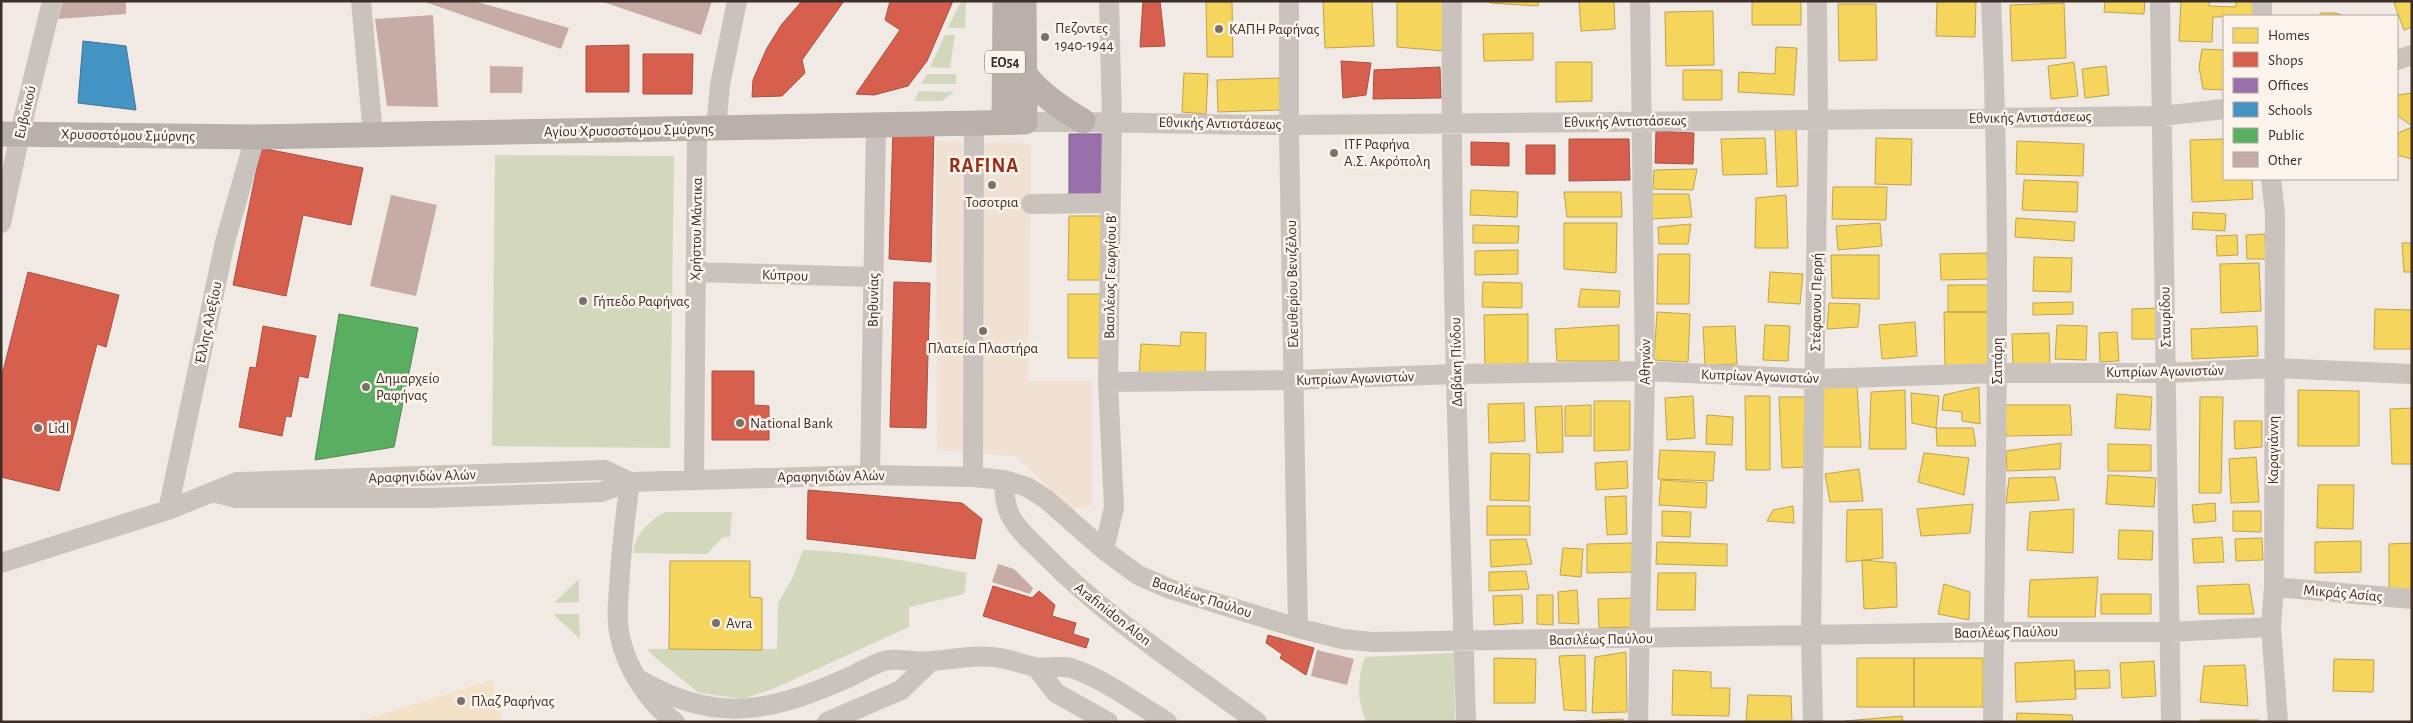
<svg xmlns="http://www.w3.org/2000/svg" width="2413" height="723" font-family="'Alegreya Sans',sans-serif">
  <rect width="100%" height="100%" fill="#f1eae4"/>
  <path fill="#d3d7bc" d="M961,1H966L965,28H948Z
    M945,35H955L950,68L930,67Z
    M927,74H956V84H921Z
    M919,91L954,92L942,101H914Z
    M495,155L674,156L670,448L492,446Z
    M665,512H732L730,537H723L707,554L633,553C635,534 649,521 665,512Z
    M803,550C859,552 913,561 967,573L964,594L909,607V627L773,689L743,699L699,693L658,660L647,649H777L778,603L793,577Z
    M579,579V602L554,603Z
    M553,614H579L580,639Z
    M1454,653L1455,722H1366C1357,696 1357,683 1365,657Z"/>
  <path fill="#f3e1c8" d="M492,680L502,722H357Z"/>
  <path fill="#f0e1d2" d="M936,141L1031,144L1028,381H1092V506L1072,509L1015,456L937,450Z"/>
  <path fill="#f6d55c" stroke="#bea34d" d="M1323,1H1372L1374,46L1325,48Z
    M1397,1H1445L1444,51L1397,47Z
    M1490,1H1539L1538,6L1490,3Z
    M1579,1H1614L1615,29L1581,31Z
    M1752,1H1801V25H1752Z
    M1937,1H1976L1975,37L1936,36Z
    M2105,1H2145L2144,14L2104,12Z
    M2181,1H2209V6L2236,7V1H2257V16L2213,17L2212,42L2179,41Z
    M2399,1H2412V27L2404,30L2394,3Z
    M1206,2H1232L1233,57H1207Z
    M2064,3L2066,58L2012,61L2010,5Z
    M1838,4H1876L1877,60L1839,61Z
    M1713,11L1714,65L1666,66L1665,12Z
    M2320,13H2336L2344,16H2320Z
    M1533,33V60L1484,61L1483,34Z
    M1776,47L1797,48L1794,95L1738,92L1739,72L1775,74Z
    M2202,49L2224,50V90L2203,89L2199,67Z
    M1556,62H1592V101L1556,102Z
    M2074,62L2078,96L2051,99L2048,66Z
    M2106,66L2109,95L2085,98L2082,69Z
    M1683,70H1722V100H1683Z
    M1184,73L1208,74L1206,114L1182,112Z
    M1279,78L1280,110L1218,112L1217,80Z
    M2412,93V126L2397,115V95Z
    M2412,127V159L2397,155L2398,133Z
    M1796,129L1798,186L1777,187L1775,130Z
    M1765,138L1767,174L1723,175L1721,139Z
    M1876,138L1912,139L1911,185L1875,184Z
    M2224,139V179H2252L2253,199L2192,202L2190,140Z
    M2017,141L2084,144L2083,176L2016,174Z
    M1697,169L1693,190L1653,189L1654,170Z
    M2024,180L2078,182L2077,212L2022,210Z
    M1833,187H1887L1886,220L1832,219Z
    M1471,190L1518,192L1517,217L1470,215Z
    M1564,192H1621L1622,217H1567Z
    M1652,194H1689L1692,217L1651,219Z
    M1786,195L1788,248H1755L1756,198Z
    M2193,212L2226,214L2225,231L2192,229Z
    M1069,216H1104V280H1068Z
    M2016,218L2075,222L2074,241L2015,237Z
    M1564,223H1617L1616,273L1564,269Z
    M1880,223L1882,246L1838,250L1836,226Z
    M1691,224L1688,244H1659L1658,227Z
    M1473,225L1519,226L1518,243H1473Z
    M2265,234L2266,259H2247L2246,235Z
    M2237,235L2238,255L2217,256L2216,236Z
    M2402,243H2412V272H2404Z
    M1518,250V274L1475,275V251Z
    M1987,253L1988,279L1941,280L1940,254Z
    M1658,254H1690L1689,304H1657Z
    M1831,255H1879V299L1832,298Z
    M2034,257L2072,258L2071,292L2033,291Z
    M2259,263L2261,311L2221,313L2220,264Z
    M1770,272L1803,274L1800,304L1768,302Z
    M1483,282L1522,283V308L1482,307Z
    M1948,285H1988V312H1948Z
    M1581,289L1620,291L1619,307H1578Z
    M1068,294H1103V358H1068Z
    M2073,302V314L2033,315V303Z
    M1829,303L1860,304L1858,327L1827,329Z
    M2162,308V339H2132V309Z
    M2375,309L2412,310V349H2374Z
    M1657,312L1690,314L1688,362L1654,360Z
    M1944,312H1988L1989,366L1945,367Z
    M1528,314V371H1485L1484,315Z
    M1915,322L1917,356L1882,359L1879,325Z
    M1619,325V361H1557L1555,329Z
    M1765,325L1790,326L1788,361L1763,360Z
    M2057,325L2087,326L2086,360L2055,359Z
    M1735,326L1737,364L1705,365L1703,327Z
    M2257,326L2258,356L2192,359L2191,329Z
    M1181,332L1206,333L1205,377L1139,375L1141,344L1180,346Z
    M2117,332L2119,361L2100,362L2099,333Z
    M2049,333L2050,366L2013,367L2012,334Z
    M1857,386L1861,447H1822L1819,387Z
    M1979,387L1980,424L1962,421V412L1942,410L1944,395Z
    M1905,390L1906,449H1869L1871,392Z
    M2298,390L2359,391V446H2298Z
    M1911,393L1939,396L1936,428L1912,423Z
    M2117,394L2152,397L2150,430L2115,428Z
    M1693,396L1695,438L1667,440L1665,398Z
    M1745,396H1770V470H1746Z
    M1779,397H1808L1810,467L1782,468Z
    M2200,397H2223L2221,493H2199Z
    M1594,401H1630V450L1594,451Z
    M1524,403L1525,441L1489,443L1488,404Z
    M1591,405V436H1565V406Z
    M2004,405H2070L2072,435L2006,436Z
    M1562,406L1563,452L1537,453L1535,407Z
    M2412,408V464H2392L2390,409Z
    M1707,415L1733,417L1732,445L1706,444Z
    M2234,421H2262V447L2235,449Z
    M1936,428H1973L1976,446H1937Z
    M2061,443L2060,469L2007,471L2006,451Z
    M2108,444L2151,445V471H2108Z
    M1660,450L1715,452L1713,481L1658,479Z
    M1491,453L1530,454L1529,501L1490,500Z
    M1924,453L1969,458L1964,495L1918,482Z
    M2256,457L2259,502L2231,503L2229,459Z
    M1627,461L1628,488L1596,490L1595,463Z
    M1859,469L1863,501L1830,502L1825,474Z
    M2108,475L2156,478L2154,507L2106,504Z
    M2055,477L2059,500L2006,503L2009,478Z
    M1661,480L1707,483L1706,508L1659,505Z
    M2318,485H2354L2353,529L2317,528Z
    M1626,496L1627,534L1607,535L1605,497Z
    M2215,503L2216,521L2194,523L2192,505Z
    M1973,504L1970,533L1921,536L1917,509Z
    M1487,506H1530V535H1487Z
    M1793,506L1794,523L1767,521L1773,510Z
    M1882,509L1883,558L1846,562L1847,510Z
    M2074,509L2073,553L2027,550L2030,512Z
    M1662,511L1691,512L1690,537L1662,536Z
    M2233,511H2261V532L2233,531Z
    M2119,530L2153,531L2152,560L2118,559Z
    M2222,537L2224,562L2194,563L2192,539Z
    M2262,538L2263,560L2236,561L2235,539Z
    M1526,539L1532,564L1491,567L1490,540Z
    M2361,541V572L2315,573V542Z
    M1657,542L1727,544V566L1656,564Z
    M1634,543V572L1587,573V544Z
    M2412,543V591H2389V544Z
    M1563,548L1583,549L1581,577L1560,575Z
    M1862,560L1896,563L1897,607L1864,609Z
    M670,561H750V597L762,598V650L669,649Z
    M1526,571L1529,589L1489,591V572Z
    M1658,573H1696L1695,610H1657Z
    M2098,577L2095,617H2028L2030,580Z
    M1944,584L1970,592L1969,620L1938,614Z
    M2249,584L2254,614H2199L2197,586Z
    M1577,590L1579,624L1559,623L1558,592Z
    M2101,594H2151V614H2101Z
    M1522,595L1523,623L1494,625L1493,596Z
    M1537,595H1553V625L1537,624Z
    M1633,598L1634,627L1599,628L1598,599Z
    M1626,652L1627,712L1592,713L1595,657Z
    M1585,655L1586,711L1564,710L1559,656Z
    M1494,658L1536,659L1535,703H1494Z
    M1857,658H1914V707H1857Z
    M1914,658H1983V707H1914Z
    M2334,659L2374,660L2373,692L2333,691Z
    M2074,660L2076,699L2016,702L2015,663Z
    M2154,661L2156,696L2122,698L2120,663Z
    M2245,665L2248,706L2200,702L2204,666Z
    M1673,670L1711,672V688H1730L1729,716L1672,715Z
    M2109,670L2110,688L2075,689V671Z
    M1748,695L1791,696L1792,722H1746Z
    M2017,713L2072,715L2073,722H2016Z
    M1902,716L1903,722H1845V721Z
    M1623,719V722H1576V721Z
    M2200,720H2259V722H2200Z"/>
  <path fill="#d6604d" stroke="#a85142" d="M802,1H844L802,60L805,73L782,96L752,97L753,80L767,48L782,24Z
    M890,1H953L927,61L908,86L874,95L856,94L900,30L885,20Z
    M1143,1H1160L1165,46L1140,47Z
    M629,45V92H586V46Z
    M643,54H693L692,94H643Z
    M1341,61L1371,63L1366,95L1343,98Z
    M1440,67L1441,98L1373,99L1374,70Z
    M893,129L934,130L931,262L889,259Z
    M1656,131L1694,133L1693,164L1655,163Z
    M1569,139H1629L1630,180L1569,181Z
    M1471,142L1509,143V166L1471,165Z
    M1526,145H1555V174H1526Z
    M261,148L363,168L351,225L303,215L286,296L233,285Z
    M28,272L119,295L106,347L97,344L59,491L1,477V379Z
    M894,282L930,283L926,428L890,427Z
    M263,326L316,336L308,378L299,376L291,417L286,416L282,436L239,427L250,367L256,368Z
    M712,371H754V405L769,406V440H712Z
    M808,490L962,503L982,519L975,559L807,539Z
    M993,586L1032,598L1039,591L1055,605L1052,616L1076,623L1073,634L1089,639L1086,648L983,616Z
    M1268,635L1314,648L1306,675L1280,658L1282,654L1266,643Z"/>
  <path fill="#9970ab" stroke="#7d5c84" d="M1069,134H1104V198H1069Z"/>
  <path fill="#4393c3" stroke="#417595" d="M83,41L126,46L136,110L78,103Z"/>
  <path fill="#5aae61" stroke="#518850" d="M339,314L418,328L394,447L315,460Z"/>
  <path fill="#c6aca4" d="M63,1H126V14L58,19Z
    M474,1L569,28L561,49L425,2Z
    M600,1H712L701,35Z
    M433,15L438,107L387,106L375,19Z
    M490,66L523,67L522,93H490Z
    M391,195L437,205L416,296L370,286Z
    M998,564L1014,569L1033,588L1030,594L992,582Z
    M1317,650L1354,659L1347,685L1311,676Z"/>
  <g fill="none" stroke-linecap="round" stroke-linejoin="round">
    <path stroke="#cac2bc" stroke-width="20" d="M361,1L373,135
      M1289,1V134L1298,628
      M1452,1C1450,241 1459,482 1466,722
      M1991,1C2002,241 1995,482 1993,722
      M2160,1L2171,722
      M2262,1V16
      M2397,60L2412,55
      M1025,122C1114,121 1204,125 1293,125C1583,123 1872,119 2162,116L2224,109
      M716,128L720,85L737,1
      M2271,179L2275,213L2274,587L2271,627L2278,722
      M1031,204L1111,203
      M1,223L24,116L52,1
      M696,272L873,277
      M1108,382L1295,380L1456,374L1645,371L1815,379L1997,373H2166L2273,368L2412,374
      M870,475L876,125
      M973,477L974,123
      M694,479L697,128
      M1004,480C1004,493 1005,506 1011,517C1020,533 1035,545 1047,557C1109,620 1186,669 1257,722
      M630,482C625,517 621,552 619,588C618,604 616,621 620,637C627,669 649,703 675,722
      M213,492L236,498H427L601,492L630,482L870,475L973,477L1004,480L1027,487L1046,499L1104,550L1138,575L1170,589L1298,628L1342,639L1373,642L1994,632H2169L2271,627
      M168,510L225,242L255,137
      M1104,550L1114,507L1108,382L1112,121L1109,1
      M1,563L168,510L237,482L605,470L630,482
      M2274,587L2412,599
      M1036,667L1056,693L1108,722
      M638,679C713,723 766,714 845,679C858,674 876,661 890,660C904,659 918,663 932,661C955,659 976,654 1000,658C1012,660 1024,665 1036,667C1047,669 1060,665 1071,668C1101,677 1139,705 1167,722
      M827,722L901,690L931,661
      M1638,722L1645,371L1640,1
      M1813,722L1811,636L1818,119L1817,1"/>
    <path stroke="#b9b0ab" stroke-width="25" d="M1024,73C1040,94 1061,108 1083,121
      M1004,122L1005,1
      M1,134L255,137L1025,122L1024,1"/>
  </g>
  <g fill="#7b706a" stroke="#fcf4ec" stroke-width="2">
    <circle cx="1219" cy="29" r="5"/>
    <circle cx="1045" cy="37" r="5"/>
    <circle cx="1334" cy="153" r="5"/>
    <circle cx="992" cy="185" r="5"/>
    <circle cx="583" cy="301" r="5"/>
    <circle cx="983" cy="331" r="5"/>
    <circle cx="366" cy="387" r="5"/>
    <circle cx="740" cy="423" r="5"/>
    <circle cx="38" cy="428" r="5"/>
    <circle cx="716" cy="623" r="5"/>
    <circle cx="461" cy="701" r="5"/>
  </g>
  <g text-anchor="middle" stroke-width="5" stroke-linejoin="round" paint-order="stroke">
    <rect fill="#fcf4ec" stroke="#766964" stroke-width="1" x="985" y="50.5" width="40" height="23" rx="4"/>
    <g font-size="14" font-weight="bold" fill="#3c2e29">
      <text x="1005" y="67">ΕΟ54</text>
    </g>
    <g font-size="15" fill="#3c2e29" stroke="#fcf4ec" text-anchor="start">
      <text x="1055" y="33">Πεζοντες<tspan x="1055" dy="17">1940-1944</tspan></text>
      <text x="1229" y="34">ΚΑΠΗ Ραφήνας</text>
      <text x="1344" y="149">ITF Ραφήνα<tspan x="1344" dy="17">Α.Σ. Ακρόπολη</tspan></text>
      <text x="992" y="207" text-anchor="middle">Τοσοτρια</text>
      <text x="593" y="306">Γήπεδο Ραφήνας</text>
      <text x="983" y="353" text-anchor="middle">Πλατεία Πλαστήρα</text>
      <text x="376" y="383">Δημαρχείο<tspan x="376" dy="17">Ραφήνας</tspan></text>
      <text x="750" y="428">National Bank</text>
      <text x="48" y="433">Lidl</text>
      <text x="726" y="628">Avra</text>
      <text x="471" y="706">Πλαζ Ραφήνας</text>
    </g>
    <g font-size="15" fill="#3c2e29" stroke="#fcf4ec">
      <text transform="translate(25 112) rotate(-77)" y="5">Ευβοϊκού</text>
      <text transform="translate(2030 117) rotate(-1)" y="5">Εθνικής Αντιστάσεως</text>
      <text transform="translate(1625 121) rotate(-1)" y="5">Εθνικής Αντιστάσεως</text>
      <text transform="translate(1220 123) rotate(1)" y="5">Εθνικής Αντιστάσεως</text>
      <text transform="translate(629 130) rotate(-1)" y="5">Αγίου Χρυσοστόμου Σμύρνης</text>
      <text transform="translate(128 135) rotate(1)" y="5">Χρυσοστόμου Σμύρνης</text>
      <text transform="translate(696 229) rotate(-89)" y="5">Χρήστου Μάντικα</text>
      <text transform="translate(785 275) rotate(2)" y="5">Κύπρου</text>
      <text transform="translate(1110 276) rotate(-89)" y="5">Βασιλέως Γεωργίου Β'</text>
      <text transform="translate(1292 284) rotate(-91)" y="5">Ελευθερίου Βενιζέλου</text>
      <text transform="translate(873 300) rotate(-89)" y="5">Βηθυνίας</text>
      <text transform="translate(1816 302) rotate(-89)" y="5">Στέφανου Περρή</text>
      <text transform="translate(2165 317) rotate(-91)" y="5">Σταυρίδου</text>
      <text transform="translate(208 323) rotate(-78)" y="5">Έλλης Αλεξίου</text>
      <text transform="translate(1997 361) rotate(-90)" y="5">Σαπάρη</text>
      <text transform="translate(1456 362) rotate(-91)" y="5">Δαβάκη Πίνδου</text>
      <text transform="translate(1645 362) rotate(-90)" y="5">Αθηνών</text>
      <text transform="translate(2165 371) rotate(-1)" y="5">Κυπρίων Αγωνιστών</text>
      <text transform="translate(1760 376) rotate(2)" y="5">Κυπρίων Αγωνιστών</text>
      <text transform="translate(1355 378) rotate(-2)" y="5">Κυπρίων Αγωνιστών</text>
      <text transform="translate(2273 450) rotate(-90)" y="5">Καραγιάννη</text>
      <text transform="translate(422 476) rotate(-2)" y="5">Αραφηνιδών Αλών</text>
      <text transform="translate(831 476) rotate(-1)" y="5">Αραφηνιδών Αλών</text>
      <text transform="translate(2343 593) rotate(5)" y="5">Μικράς Ασίας</text>
      <text transform="translate(1202 597) rotate(18)" y="5">Βασιλέως Παύλου</text>
      <text transform="translate(1113 614) rotate(38)" y="5">Arafinidon Alon</text>
      <text transform="translate(2006 632) rotate(-1)" y="5">Βασιλέως Παύλου</text>
      <text transform="translate(1601 639) rotate(-1)" y="5">Βασιλέως Παύλου</text>
    </g>
    <g font-size="20" font-weight="bold" letter-spacing="1" fill="#962f17" stroke="#fcf4ec">
      <text x="984" y="172">RAFINA</text>
    </g>
  </g>
  <rect width="2413" height="723" fill="none" stroke="#3c2e29" stroke-width="5"/>
  <rect x="2223" y="15" width="175" height="165" fill="#fcf4ec" stroke="#afa59e"/>
  <rect x="2233" y="28" width="25" height="15" fill="#f6d55c" stroke="#afa59e"/>
  <text x="2268" y="40" font-size="15" fill="#3c2e29">Homes</text>
  <rect x="2233" y="52" width="25" height="15" fill="#d6604d" stroke="#afa59e"/>
  <text x="2268" y="65" font-size="15" fill="#3c2e29">Shops</text>
  <rect x="2233" y="78" width="25" height="15" fill="#9970ab" stroke="#afa59e"/>
  <text x="2268" y="90" font-size="15" fill="#3c2e29">Offices</text>
  <rect x="2233" y="102" width="25" height="15" fill="#4393c3" stroke="#afa59e"/>
  <text x="2268" y="115" font-size="15" fill="#3c2e29">Schools</text>
  <rect x="2233" y="128" width="25" height="15" fill="#5aae61" stroke="#afa59e"/>
  <text x="2268" y="140" font-size="15" fill="#3c2e29">Public</text>
  <rect x="2233" y="152" width="25" height="15" fill="#c6aca4" stroke="#afa59e"/>
  <text x="2268" y="165" font-size="15" fill="#3c2e29">Other</text>
</svg>
